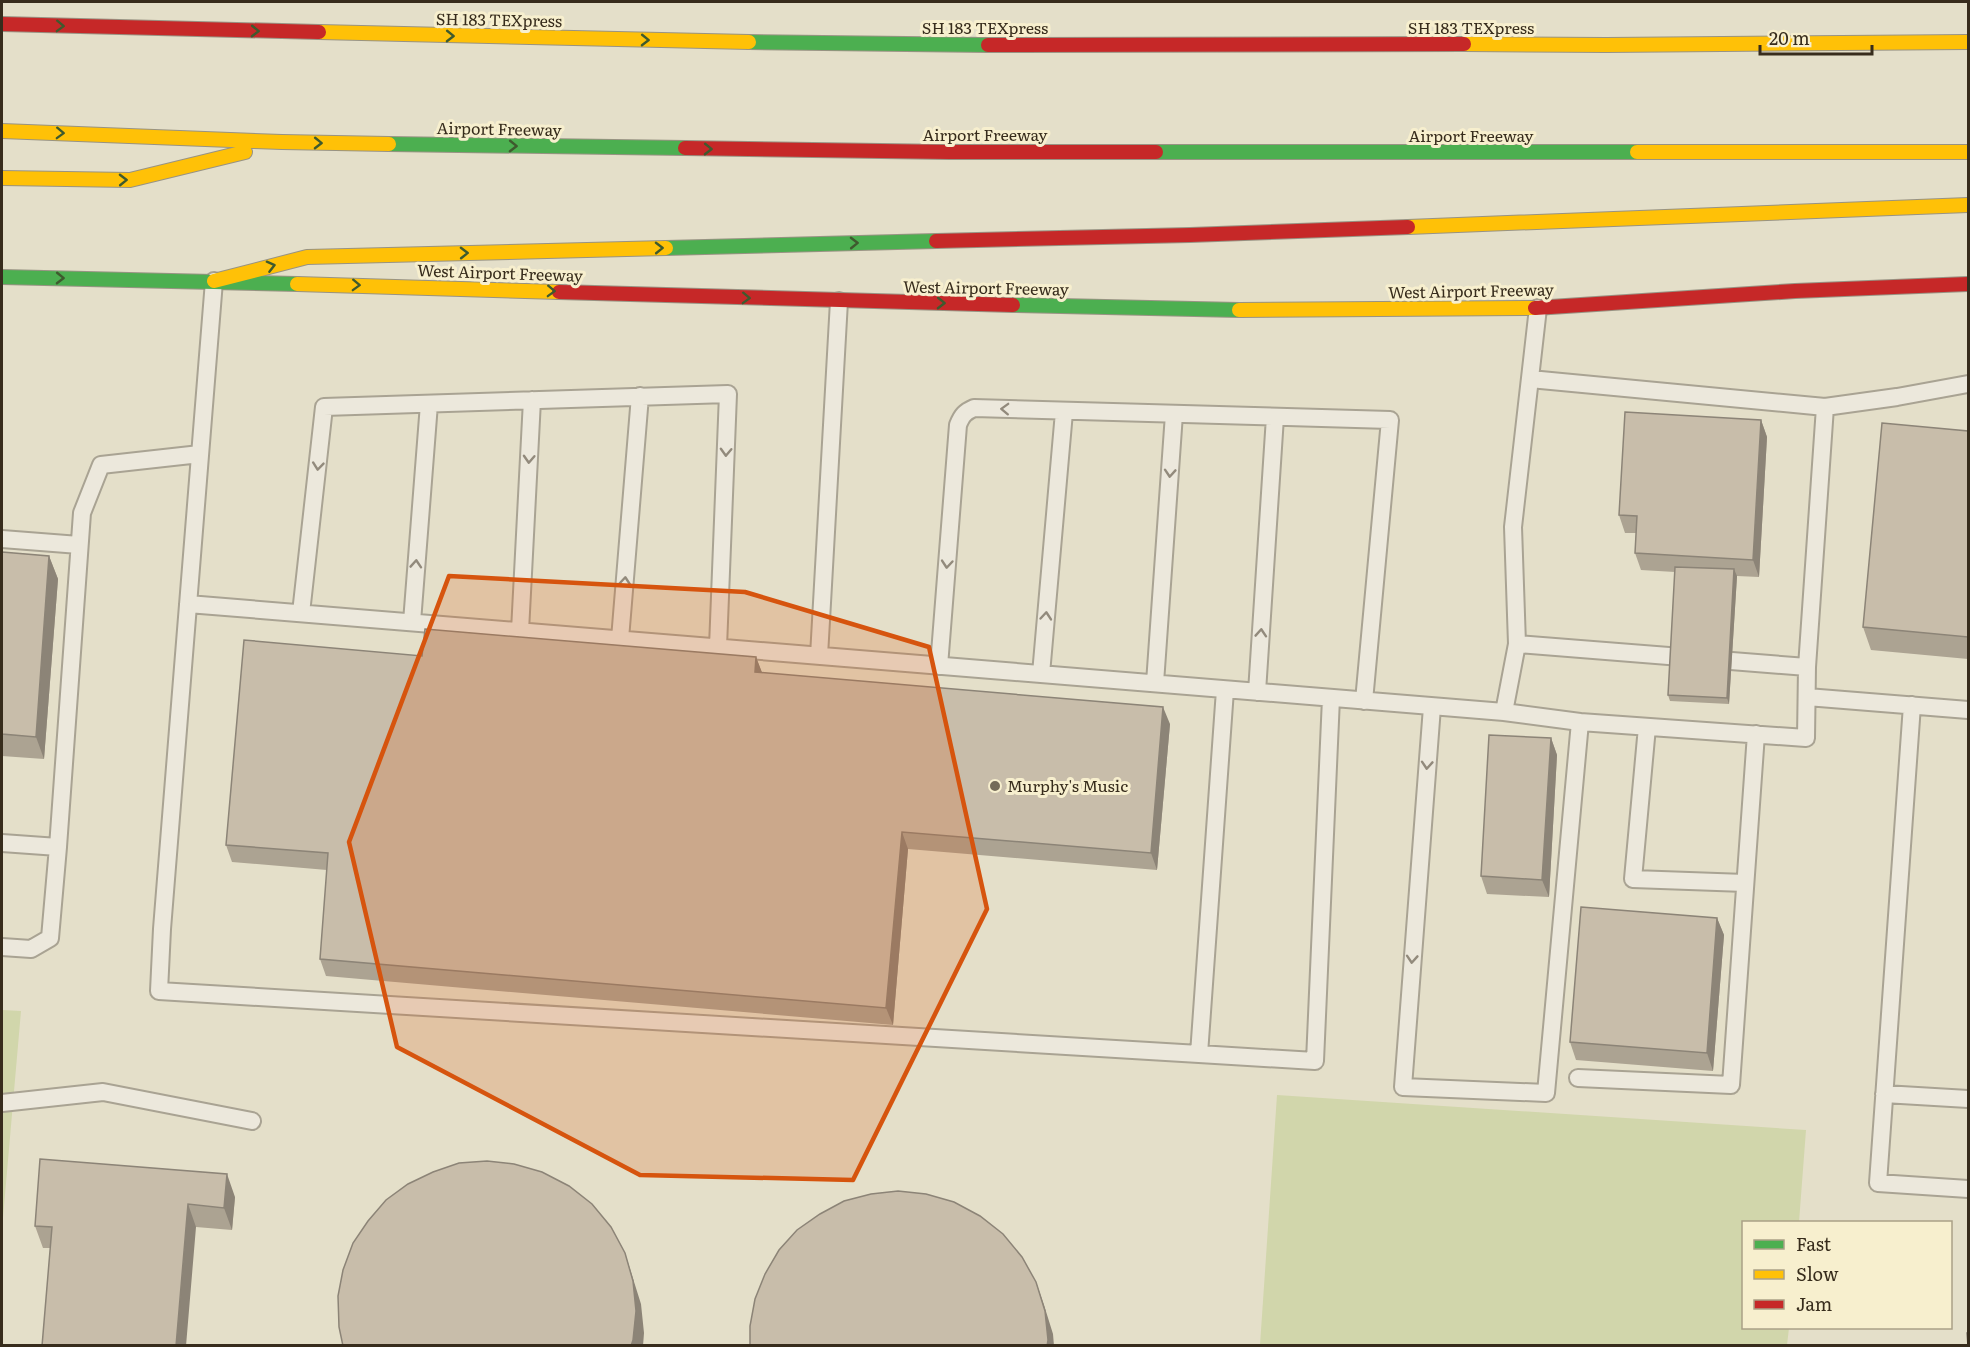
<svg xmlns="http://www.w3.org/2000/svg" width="1970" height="1347" font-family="Literata,serif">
  <rect width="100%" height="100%" fill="#e4dfc9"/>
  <path fill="#d1d6ab" d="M2,1010L21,1011L2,1229Z
    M1277,1095L1806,1130L1799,1222H1744V1328H1789L1787,1345H1260Z"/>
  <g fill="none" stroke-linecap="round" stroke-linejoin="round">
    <g stroke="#a9a393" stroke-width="20">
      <path id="lane" d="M214,281L162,929L159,991L1199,1054
        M1530,379L1825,407L1807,667L1517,644L1513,527L1538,308
        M1825,407L1897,397L1968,384
        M2,539L79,545
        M188,604L1504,712L1517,644
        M301,613L324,407L728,394L718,647
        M412,622L429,404
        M520,631L532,400
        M620,639L640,396
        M819,656L839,301
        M939,666L958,425C962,415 965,412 974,408L1390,420L1364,701
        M1041,674L1064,412
        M1155,683L1174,414
        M1225,690L1199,1054L1315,1061L1331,698
        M1257,692L1275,417
        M1807,697L1968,710
        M1912,705L1878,1183L1968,1189
        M1432,707L1403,1087L1546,1093L1580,722L1504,712
        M1580,722L1806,738L1807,667
        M1647,727L1633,879L1745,883
        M2,843L58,847L82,513L101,465L200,454
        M2,947L31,949L50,938L58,847
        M1578,1078L1731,1085L1756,734
        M1884,1094L1968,1099
        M2,1103L103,1092L252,1121"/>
    </g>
    <g stroke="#989383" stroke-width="16">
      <path id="fast" d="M749,42L988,45
        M389,144L685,148
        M1156,152H1637
        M666,248L936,241
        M2,277L297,284
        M1013,305L1239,310"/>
    </g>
    <g stroke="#989383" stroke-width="16">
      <path id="slow" d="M319,32L749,42
        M1464,44L1606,45L1968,42
        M2,131L282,142L389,144
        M1637,152H1968
        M2,178L130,180L245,152
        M1408,227L1968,205
        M214,281L307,257L666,248
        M297,284L559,292
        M1239,310L1535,308"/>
    </g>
    <g stroke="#989383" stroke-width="16">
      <path id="jam" d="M2,24L319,32
        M988,45L1464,44
        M685,148L949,152H1156
        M936,241L1190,235L1408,227
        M559,292L1013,305
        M1535,308L1795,291L1968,284"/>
    </g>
    <use href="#lane" stroke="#ece8dc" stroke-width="16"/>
    <use href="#fast" stroke="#4caf50" stroke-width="14"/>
    <use href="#slow" stroke="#ffc107" stroke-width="14"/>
    <use href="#jam" stroke="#c62828" stroke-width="14"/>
  </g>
  <path fill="#aca392" d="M1761,420L1767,437L1759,577L1737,576L1729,704L1670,701L1668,695L1675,572L1641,570L1635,553L1636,533H1625L1619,515Z
    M1968,431V659L1871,650L1863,627Z
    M2,552L49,556L58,579L44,759L2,756Z
    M422,656L756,657L762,673L1170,724L1157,870L908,849L893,1025L326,976L320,959L327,870L232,862L226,845Z
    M1551,738L1557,755L1549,897L1487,894L1481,876Z
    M1717,918L1724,935L1713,1071L1576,1060L1570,1042Z
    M235,1197L232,1230L196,1227L50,1248H43L35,1226Z"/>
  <path fill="#8c8477" d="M1761,420L1767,437L1759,577L1753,560Z
    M49,556L58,579L44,759L36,737Z
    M1734,569L1737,576L1729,704L1727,698Z
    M756,657L763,675L755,672Z
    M1163,707L1170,724L1157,870L1151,853Z
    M1551,738L1557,755L1549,897L1542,880Z
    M902,832L908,849L893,1025L886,1008Z
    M1717,918L1724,935L1713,1071L1707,1053Z
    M227,1174L235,1197L232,1230L224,1208Z
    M188,1204L196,1227L186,1346H176Z
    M625,1253L641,1304L644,1333L643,1346H631Z
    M1036,1282L1044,1305L1053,1334L1054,1346H1047Z"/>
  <path fill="#c8bdaa" stroke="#8c8477" stroke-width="1.5" d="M1625,412L1761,420L1753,560L1635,553L1637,516L1619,515Z
    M1882,423L1968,431V637L1863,627Z
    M2,552L49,556L36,737L2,734Z
    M1675,567L1734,569L1727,698L1668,695Z
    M425,629L756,657L755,672L1163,707L1151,853L902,832L886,1008L320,959L328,853L226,845L244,640L422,656Z
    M1489,735L1551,738L1542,880L1481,876Z
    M1581,907L1717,918L1707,1053L1570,1042Z
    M40,1159L227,1174L224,1208L188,1204L176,1346H42L52,1227L35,1226Z
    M487,1161L514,1164L542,1172L569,1186L592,1204L611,1227L625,1253L633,1281L636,1311L633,1340L631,1346H343L339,1327L338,1296L343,1270L353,1243L368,1221L386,1200L408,1184L433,1172L459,1163Z
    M898,1191L926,1194L954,1202L980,1216L1003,1234L1022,1257L1036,1282L1045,1311L1048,1340L1047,1346H750V1326L755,1299L765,1274L779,1250L797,1230L820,1214L844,1201L871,1194Z
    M1967,1333H1968V1346Z"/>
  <defs><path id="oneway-chevron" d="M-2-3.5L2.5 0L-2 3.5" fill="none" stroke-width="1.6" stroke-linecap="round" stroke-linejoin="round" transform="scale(1.5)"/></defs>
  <g stroke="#3e5a2e">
    <use href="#oneway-chevron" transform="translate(60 26) rotate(2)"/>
    <use href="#oneway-chevron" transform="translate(255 31) rotate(1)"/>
    <use href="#oneway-chevron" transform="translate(450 36) rotate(1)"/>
    <use href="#oneway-chevron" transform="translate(645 40) rotate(1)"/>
    <use href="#oneway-chevron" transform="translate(60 133) rotate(2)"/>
    <use href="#oneway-chevron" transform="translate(318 143) rotate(1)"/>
    <use href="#oneway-chevron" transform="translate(513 146) rotate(1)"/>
    <use href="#oneway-chevron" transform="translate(708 149) rotate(1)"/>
    <use href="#oneway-chevron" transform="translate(123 180) rotate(-1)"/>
    <use href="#oneway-chevron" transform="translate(854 243) rotate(-1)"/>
    <use href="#oneway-chevron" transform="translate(659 248) rotate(-1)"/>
    <use href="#oneway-chevron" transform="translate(464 253) rotate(-1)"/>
    <use href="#oneway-chevron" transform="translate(271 266) rotate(-14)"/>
    <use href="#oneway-chevron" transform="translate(60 278) rotate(1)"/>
    <use href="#oneway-chevron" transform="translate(356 285) rotate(2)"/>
    <use href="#oneway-chevron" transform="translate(551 291) rotate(2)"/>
    <use href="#oneway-chevron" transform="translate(746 298) rotate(2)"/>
    <use href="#oneway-chevron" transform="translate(941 303) rotate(1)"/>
  </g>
  <g stroke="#928a7c">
    <use href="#oneway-chevron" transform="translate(1005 409) rotate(-178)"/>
    <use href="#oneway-chevron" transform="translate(726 452) rotate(92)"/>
    <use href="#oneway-chevron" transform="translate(529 459) rotate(93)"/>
    <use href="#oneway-chevron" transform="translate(318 466) rotate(96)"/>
    <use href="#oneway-chevron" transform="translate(1170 473) rotate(94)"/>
    <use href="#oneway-chevron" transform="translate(416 564) rotate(-86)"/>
    <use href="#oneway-chevron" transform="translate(947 564) rotate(95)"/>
    <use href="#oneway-chevron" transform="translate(625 581) rotate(-85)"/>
    <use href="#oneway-chevron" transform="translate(1046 616) rotate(-85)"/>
    <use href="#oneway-chevron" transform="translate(1261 633) rotate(-86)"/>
    <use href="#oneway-chevron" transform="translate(1427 765) rotate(94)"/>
    <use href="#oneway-chevron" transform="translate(1412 959) rotate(94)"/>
  </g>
  <path fill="#d6540e" fill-opacity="0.2" stroke="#d6540e" stroke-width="4.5" stroke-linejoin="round" d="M449,576L745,592L929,647L987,909L853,1180L640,1175L397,1047L349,842Z"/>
  <circle fill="#746b59" stroke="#f7efce" stroke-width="2" cx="995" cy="786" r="6"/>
  <g text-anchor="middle" stroke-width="6" stroke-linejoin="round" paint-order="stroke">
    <g font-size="16" fill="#372c1c" stroke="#f7efce">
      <text transform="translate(499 20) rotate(1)" y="6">SH 183 TEXpress</text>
      <text x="985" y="34">SH 183 TEXpress</text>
      <text x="1471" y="34">SH 183 TEXpress</text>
      <text transform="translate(499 129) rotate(1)" y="6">Airport Freeway</text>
      <text x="985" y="141">Airport Freeway</text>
      <text x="1471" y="142">Airport Freeway</text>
      <text transform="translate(500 273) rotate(2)" y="6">West Airport Freeway</text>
      <text transform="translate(986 288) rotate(1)" y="6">West Airport Freeway</text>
      <text transform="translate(1471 291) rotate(-1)" y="6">West Airport Freeway</text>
    </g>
    <g font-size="16" fill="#372c1c" stroke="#f7efce" text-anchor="start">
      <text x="1007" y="792">Murphy's Music</text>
    </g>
  </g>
  <rect width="1970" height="1347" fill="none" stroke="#372c1c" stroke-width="6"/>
  <rect x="1742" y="1221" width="210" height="108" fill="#f7efce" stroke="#aaa187" stroke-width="1.5"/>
  <rect x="1754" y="1240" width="30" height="9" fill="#4caf50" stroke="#aaa187" stroke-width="1.5"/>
  <text x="1796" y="1251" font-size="18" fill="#372c1c">Fast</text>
  <rect x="1754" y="1270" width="30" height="9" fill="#ffc107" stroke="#aaa187" stroke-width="1.5"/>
  <text x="1796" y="1281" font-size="18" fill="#372c1c">Slow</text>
  <rect x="1754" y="1300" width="30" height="9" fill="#c62828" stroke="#aaa187" stroke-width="1.5"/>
  <text x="1796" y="1311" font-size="18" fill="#372c1c">Jam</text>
  <path d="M1760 45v9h112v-9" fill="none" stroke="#372c1c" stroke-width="3"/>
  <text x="1769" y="45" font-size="18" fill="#372c1c" stroke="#f7efce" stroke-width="4.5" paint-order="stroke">20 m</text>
</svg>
